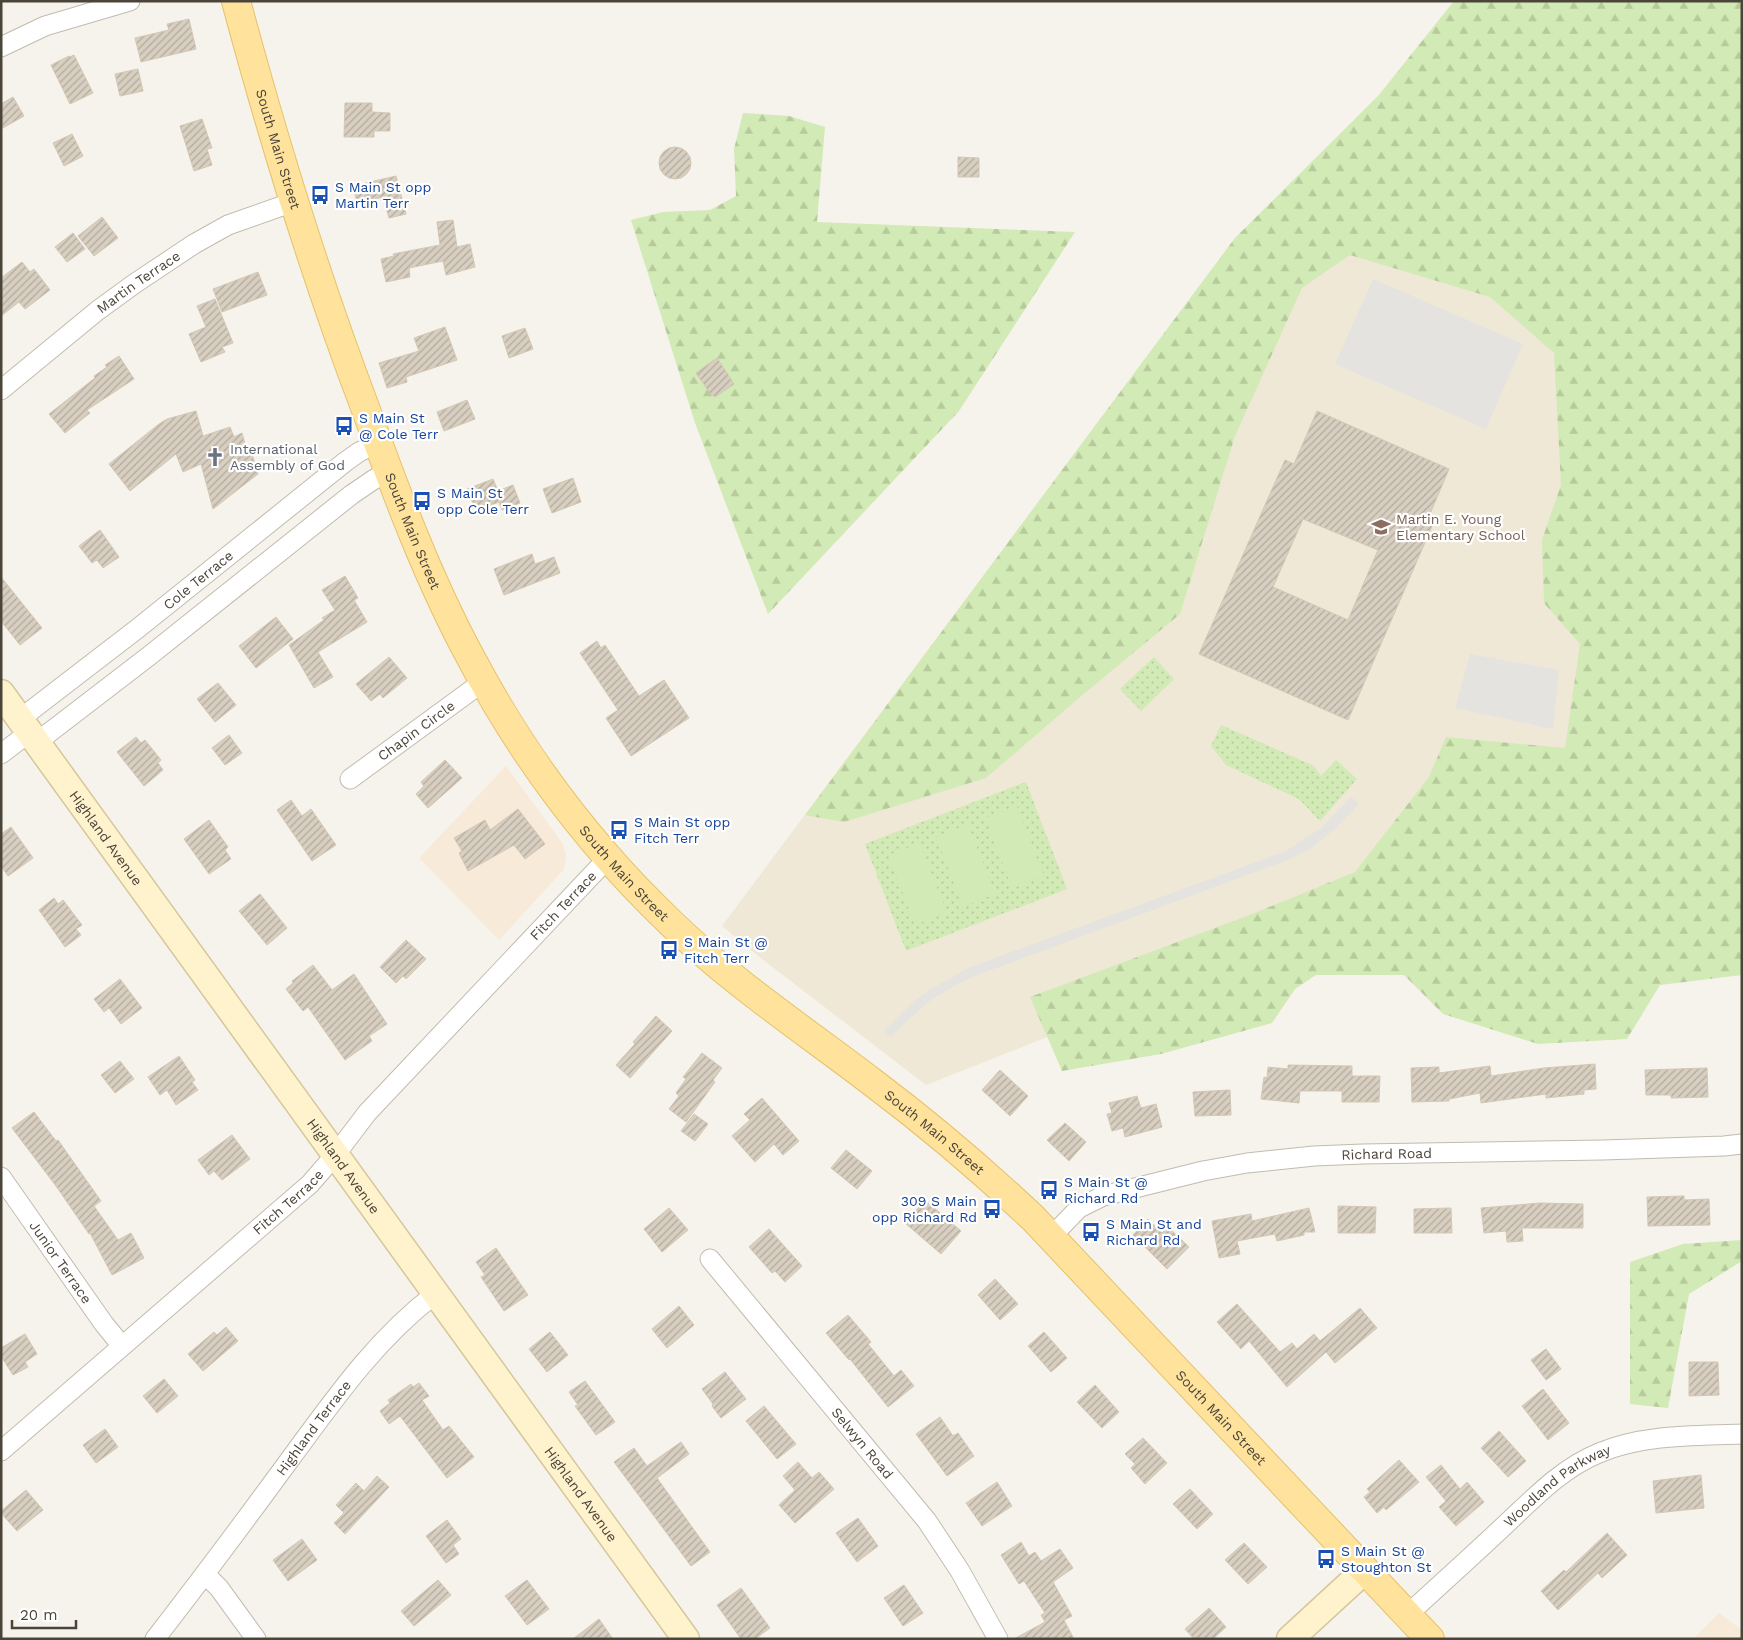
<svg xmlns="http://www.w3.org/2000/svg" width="1743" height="1640" font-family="'Work Sans',sans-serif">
  <defs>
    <pattern id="forest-firs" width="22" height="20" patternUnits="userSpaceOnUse" patternTransform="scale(1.25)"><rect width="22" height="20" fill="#d2eab5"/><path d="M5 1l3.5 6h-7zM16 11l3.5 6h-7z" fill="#b6ca9c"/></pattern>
    <pattern id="park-dots" width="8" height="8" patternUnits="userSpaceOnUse" patternTransform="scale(1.25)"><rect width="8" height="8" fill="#d2eab5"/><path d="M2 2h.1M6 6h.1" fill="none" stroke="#b6ca9c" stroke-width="1.8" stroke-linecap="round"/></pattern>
    <pattern id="building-hatch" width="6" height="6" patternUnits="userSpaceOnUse" patternTransform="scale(1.25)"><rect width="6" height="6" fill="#d8cfc1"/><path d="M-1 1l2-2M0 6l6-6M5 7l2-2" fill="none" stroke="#b1aa9e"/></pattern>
  </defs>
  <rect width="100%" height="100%" fill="#f6f3ec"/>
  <path fill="#f7ead8" d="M506,766L563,844L566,856L564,868H565L499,940L419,858Z
    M1719,1613L1742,1630V1639H1693Z"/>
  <path fill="#efe8d6" d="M1742,236V955L1227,966L926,1085L762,959L722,926L1235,238Z"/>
  <path fill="url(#forest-firs)" d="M1454,1H1742V975L1660,985L1627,1039L1538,1044L1443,1014L1404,975H1316L1295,989L1272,1023L1161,1054L1062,1071L1030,997L1247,916L1355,872L1429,777L1446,737L1565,748L1580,644L1544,603L1542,540L1561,485L1554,353L1490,297L1350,255L1302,288L1235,436L1180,614L1073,703L986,778L844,822L805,815L1235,238L1378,96Z
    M743,113L789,116L825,127L817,222L1075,232L959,411L768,614L695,423L631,220L663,212L710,210L736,196L734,149Z
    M1742,1240V1261L1689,1294L1668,1408L1630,1404V1262L1683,1244Z"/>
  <path fill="url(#park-dots)" d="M1154,657L1174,679L1141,711L1120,689Z
    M1221,725L1314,766L1321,776L1336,760L1357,779L1320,821L1299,799L1226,765L1211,746Z
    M1026,782L1067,889L906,951L865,844Z"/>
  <path fill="#d2eab5" d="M1017,806L1044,876L1012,888L985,818Z
    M968,824L995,894L963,907L936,837Z
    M920,843L947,913L915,925L888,855Z"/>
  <path fill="#e5e3e0" d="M1373,279L1523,344L1486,429L1335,364Z
    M1470,654L1559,670L1553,729L1455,708Z
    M1351,797L1359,804L1336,828L1310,849L1290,859L972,977L954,986L928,1002L890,1037L884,1031L914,1001L931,989L968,968L1286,851L1321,828Z"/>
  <path fill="url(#building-hatch)" stroke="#d3c7b4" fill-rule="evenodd" d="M189,19L196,49L141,62L135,38L169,30L167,24Z
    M74,55L93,93L70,104L51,65L69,56L70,57Z
    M138,69L143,91L120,96L115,74Z
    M13,97L24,116L1,129V104Z
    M345,103H372V112L390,113V131H374V137H344Z
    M202,119L212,148L207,149L212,165L194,171L180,126Z
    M72,134L83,156L64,166L53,143Z
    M659 163a16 16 0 1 1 32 0a16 16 0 1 1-32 0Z
    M958,157L979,158V177H958Z
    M396,176L406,214L389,218L383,197L357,203L353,186Z
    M102,217L118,238L94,256L78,236Z
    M453,220L457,247L470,244L475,267L446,275L443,261L409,268L410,277L386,282L381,259L394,256L393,254L440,245L437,222Z
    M73,233L85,249L67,262L55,247Z
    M22,262L30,272L34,269L50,290L25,309L19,302L1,316V278Z
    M258,272L267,295L222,312L213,289Z
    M215,299L233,343L222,347L225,352L201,362L189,334L206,327L197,306Z
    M445,327L457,360L406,377L407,382L387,388L379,363L419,351L414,338Z
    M525,328L533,349L509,358L502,336Z
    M119,356L134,379L87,410L90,413L65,433L49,414L95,378L94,376L107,367L105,365Z
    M717,358L734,384L715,397L713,395L712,396L696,373Z
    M467,400L475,419L444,431L437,412Z
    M196,411L203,436L230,427L234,437L242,433L246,448L250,447L258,474L213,509L201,464L183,472L176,454L130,491L109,464L159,424L167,419Z
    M1317,411L1449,469L1427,521L1433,524L1348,720L1199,654L1285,460L1294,464ZM1303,519L1378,550L1348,620L1273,587Z
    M573,478L581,502L552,513L543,489Z
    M493,479L498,491L513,485L520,503L502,510L499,502L476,511L467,489Z
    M100,530L119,557L103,568L97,560L92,563L79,546Z
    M532,554L535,564L554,557L560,573L504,595L494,569Z
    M345,576L358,598L354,600L367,622L318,652L333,677L314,688L289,645L324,620L322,618L335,610L322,590Z
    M1,577L42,628L20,645L1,621Z
    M276,617L293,639L256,668L239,646Z
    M597,641L601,648L605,645L639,696L664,680L689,718L631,756L606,718L618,710L580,653Z
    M389,657L407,678L383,698L380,694L371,701L356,684Z
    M218,683L236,705L215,722L197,699Z
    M229,735L242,753L225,765L212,748Z
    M136,737L141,743L145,740L161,760L158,763L163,770L144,786L117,752Z
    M445,760L462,778L428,808L416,794L424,786L421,782Z
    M291,800L302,816L311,809L336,845L312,861L277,810Z
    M518,809L545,844L525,859L514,845L468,871L459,853L462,851L454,838L485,820L490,830Z
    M209,820L228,847L225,850L231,859L209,874L184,839Z
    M11,827L33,858L8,876L1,866V834Z
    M260,894L287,928L267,945L239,911Z
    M54,898L58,904L63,900L82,925L76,929L81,935L65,947L39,910Z
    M406,940L426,959L406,979L403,976L396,983L380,967Z
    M313,965L332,990L354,974L387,1024L369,1036L372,1041L345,1060L308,1007L303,1011L286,989L293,983L292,981Z
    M120,979L142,1008L121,1024L109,1008L104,1012L94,999Z
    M656,1016L672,1031L630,1078L616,1065L635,1044L633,1042Z
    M702,1053L722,1068L713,1080L715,1082L686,1122L669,1109L679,1096L676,1093L686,1079L683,1077Z
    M179,1056L195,1080L192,1082L198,1090L176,1105L167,1090L160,1095L148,1077Z
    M120,1061L134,1079L115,1093L101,1075Z
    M1595,1064L1596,1089L1584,1090V1094L1546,1098V1094L1481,1103L1480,1093L1449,1099V1101L1412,1102L1411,1068L1439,1067V1073L1490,1066L1491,1076L1544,1068Z
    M1288,1065L1352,1066V1076H1380L1379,1102H1342V1091H1300L1299,1103L1261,1099L1264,1077L1267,1078L1268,1067L1288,1069Z
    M1707,1068L1708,1097L1671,1098V1095H1646L1645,1070Z
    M1000,1070L1028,1096L1010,1116L982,1090Z
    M1230,1090L1231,1115L1195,1116L1193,1092Z
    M1137,1096L1141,1108L1156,1104L1162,1127L1125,1137L1123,1128L1112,1131L1107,1114L1112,1113L1109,1103Z
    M762,1098L799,1141L783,1155L774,1144L755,1162L732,1136L750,1120L744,1114Z
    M34,1112L56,1141L58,1140L101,1201L94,1206L118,1240L131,1233L144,1258L112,1275L90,1233L89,1234L56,1186L12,1128Z
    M694,1114L708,1124L695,1141L681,1131Z
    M1065,1123L1086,1142L1069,1161L1047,1140Z
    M232,1135L250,1159L222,1180L214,1171L209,1175L198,1160Z
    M846,1150L872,1171L857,1189L831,1168Z
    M1684,1196V1200L1709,1199L1710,1225L1648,1226L1647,1197Z
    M925,1200L961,1231L941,1254L905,1223Z
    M1540,1203L1583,1204V1228H1522L1523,1241L1507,1242L1506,1231L1484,1233L1481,1208Z
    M1338,1206L1376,1207L1375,1233H1338Z
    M669,1208L688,1230L662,1252L644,1229Z
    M1309,1208L1315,1232H1304V1235L1277,1241L1275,1234L1237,1241L1240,1254L1219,1258L1212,1221L1251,1214L1252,1221Z
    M1451,1208L1452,1233H1414V1209Z
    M1148,1219L1162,1233L1168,1227L1189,1247L1167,1269L1133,1235Z
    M769,1229L802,1266L785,1282L775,1271L772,1273L749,1247Z
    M496,1248L528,1295L504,1311L481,1277L485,1275L476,1262Z
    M995,1279L1018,1304L1000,1320L978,1295Z
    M1237,1304L1280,1352L1292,1343L1297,1349L1314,1334L1320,1341L1360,1308L1377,1328L1335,1363L1326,1352L1287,1387L1249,1341L1241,1349L1217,1322Z
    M679,1306L694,1325L667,1348L652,1329Z
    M848,1315L871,1342L868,1344L894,1376L901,1370L914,1386L888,1407L850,1359L849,1360L826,1333Z
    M226,1327L238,1341L203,1371L188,1354L214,1332L217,1335Z
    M550,1332L568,1355L547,1372L529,1349Z
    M1044,1332L1067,1358L1051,1372L1028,1346Z
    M25,1334L37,1354L25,1362L28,1367L13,1375L1,1356V1348Z
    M1546,1349L1561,1369L1546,1380L1531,1360Z
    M1689,1362H1718L1719,1395L1689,1396Z
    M725,1372L746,1399L721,1418L712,1406L713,1404L702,1389Z
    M164,1379L178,1396L157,1413L143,1396Z
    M585,1381L615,1422L596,1435L575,1406L578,1405L569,1392Z
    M419,1383L429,1396L422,1400L443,1430L449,1426L474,1457L447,1478L400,1416L389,1424L380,1411L390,1403L388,1400L411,1384L413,1387Z
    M1095,1385L1119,1412L1102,1428L1077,1402Z
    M1543,1389L1569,1423L1548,1440L1522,1406Z
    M764,1406L796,1444L777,1459L746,1421Z
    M940,1417L953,1436L958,1433L974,1456L947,1476L916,1434Z
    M105,1429L118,1447L96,1463L83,1445Z
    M1499,1431L1526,1461L1508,1477L1481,1448Z
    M1143,1438L1167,1463L1145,1484L1131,1468L1135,1464L1125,1454Z
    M681,1442L689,1454L657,1478L710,1552L691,1566L614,1462L634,1448L647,1466Z
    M1399,1460L1419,1482L1386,1510L1384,1507L1377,1513L1364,1497L1370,1492L1367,1489Z
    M798,1462L812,1478L819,1472L834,1489L795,1523L779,1505L795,1490L783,1476Z
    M1441,1465L1460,1489L1467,1482L1484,1502L1456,1526L1439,1507L1446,1501L1426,1477Z
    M1701,1475L1704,1508L1656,1513L1653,1481Z
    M377,1476L389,1487L345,1534L334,1523L344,1513L336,1505L356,1483L364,1491Z
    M997,1482L1012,1506L982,1526L966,1503Z
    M1190,1489L1213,1514L1197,1529L1173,1504Z
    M26,1490L43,1510L17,1531L1,1513V1511Z
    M858,1518L878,1546L857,1562L836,1533Z
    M447,1520L461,1539L453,1545L459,1554L446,1563L426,1536Z
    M1607,1533L1627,1555L1602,1578L1598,1573L1558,1610L1541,1591L1564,1570L1566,1572Z
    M302,1539L317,1560L288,1581L273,1560Z
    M1021,1542L1029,1556L1035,1552L1041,1561L1060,1549L1073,1568L1053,1582L1072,1616L1064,1620L1074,1639H1014L1045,1622L1041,1615L1045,1613L1024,1581L1019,1584L1001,1555Z
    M1244,1543L1267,1567L1248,1584L1225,1560Z
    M438,1580L451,1595L414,1626L401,1611Z
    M527,1580L549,1609L527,1625L505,1596Z
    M904,1585L923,1613L903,1626L884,1598Z
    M741,1588L770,1628L755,1639H741L717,1605Z
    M1209,1608L1226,1627L1213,1639H1194L1185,1629Z
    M599,1619L613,1639H573Z"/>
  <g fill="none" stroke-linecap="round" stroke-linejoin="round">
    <g stroke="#c2bbae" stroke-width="21">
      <g id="street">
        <path d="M1,47L45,26L130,1"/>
        <path id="s1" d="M1,390L97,311L134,284L194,244L228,225L293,202"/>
        <path id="s2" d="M20,719L137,629L345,462L359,452L378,443"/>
        <path d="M37,742L149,656L351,495L373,480L389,471"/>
        <path d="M1,754L30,732"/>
        <path id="s3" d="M350,779L484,681"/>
        <path id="s4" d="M1,1177L104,1324L122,1346"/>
        <path id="s5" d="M1051,1237L1079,1208L1103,1196L1203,1171L1247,1163L1314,1156L1363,1154L1603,1150L1724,1146L1742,1144"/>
        <path id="s6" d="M710,1259L927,1521L960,1571L998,1639"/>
        <path id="s7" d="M1,1451L310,1184L336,1154L367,1113L608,858"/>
        <path d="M205,1574L219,1588L256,1639"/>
        <path id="s8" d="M1407,1615C1440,1585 1473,1555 1505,1525C1534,1498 1562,1468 1599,1453C1643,1434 1695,1436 1742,1434"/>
        <path id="s9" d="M155,1639C200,1581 244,1522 288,1462C333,1401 374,1341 435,1294"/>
      </g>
    </g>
    <g stroke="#d6c79b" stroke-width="29">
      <g id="secondary">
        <path id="s10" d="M1,693L686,1639"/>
        <path d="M1290,1639L1365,1570"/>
      </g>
    </g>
    <g stroke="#e6c16a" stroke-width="30">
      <g id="primary">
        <path id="s11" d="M236,1C273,139 315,276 366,410C397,495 429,581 472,660C524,758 591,847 671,923C733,983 804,1030 872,1082C928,1124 982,1170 1033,1218L1430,1639"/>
      </g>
    </g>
    <use href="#street" stroke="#fff" stroke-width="19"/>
    <use href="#secondary" stroke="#fff3cd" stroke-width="26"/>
    <use href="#primary" stroke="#ffe39c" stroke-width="28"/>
  </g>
  <defs>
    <g id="bus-bare" transform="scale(1.5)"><path d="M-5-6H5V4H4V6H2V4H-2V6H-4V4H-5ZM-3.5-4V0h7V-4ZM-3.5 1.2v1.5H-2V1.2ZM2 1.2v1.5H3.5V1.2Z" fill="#1a4fb4" stroke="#fff" stroke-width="2.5" paint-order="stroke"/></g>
    <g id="church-bare" transform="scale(1.5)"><path d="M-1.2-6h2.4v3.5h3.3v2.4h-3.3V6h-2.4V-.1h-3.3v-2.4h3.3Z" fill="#6b7280" stroke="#fff" stroke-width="2.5" paint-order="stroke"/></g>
    <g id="school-bare" transform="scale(1.5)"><path d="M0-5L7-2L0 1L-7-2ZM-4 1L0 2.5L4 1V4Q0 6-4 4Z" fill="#8d6e63" stroke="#fff" stroke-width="2.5" paint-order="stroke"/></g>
  </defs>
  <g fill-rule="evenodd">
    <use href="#bus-bare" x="320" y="195"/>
    <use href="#bus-bare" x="344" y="426"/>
    <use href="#church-bare" x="215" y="457"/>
    <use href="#bus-bare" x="422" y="501"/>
    <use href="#school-bare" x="1381" y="527"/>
    <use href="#bus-bare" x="619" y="830"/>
    <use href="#bus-bare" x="669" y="950"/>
    <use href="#bus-bare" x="1049" y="1190"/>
    <use href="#bus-bare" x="992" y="1209"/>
    <use href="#bus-bare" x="1091" y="1232"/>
    <use href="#bus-bare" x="1326" y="1559"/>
  </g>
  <g text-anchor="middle" stroke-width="4.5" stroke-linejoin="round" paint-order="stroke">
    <g font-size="14" fill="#4b4439" stroke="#fff">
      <text dy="5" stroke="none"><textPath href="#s11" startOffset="154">South Main Street</textPath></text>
      <text dy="5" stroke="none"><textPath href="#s1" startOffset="175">Martin Terrace</textPath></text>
      <text dy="5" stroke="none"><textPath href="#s11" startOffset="559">South Main Street</textPath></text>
      <text dy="5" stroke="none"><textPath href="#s2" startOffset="226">Cole Terrace</textPath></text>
      <text dy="5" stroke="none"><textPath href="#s3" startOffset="82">Chapin Circle</textPath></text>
      <text dy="5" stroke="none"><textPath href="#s10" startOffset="179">Highland Avenue</textPath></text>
      <text dy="5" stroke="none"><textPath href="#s11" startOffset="964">South Main Street</textPath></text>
      <text dy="5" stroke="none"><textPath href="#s7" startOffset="785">Fitch Terrace</textPath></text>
      <text dy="5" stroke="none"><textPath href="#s11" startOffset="1369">South Main Street</textPath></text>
      <text dy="5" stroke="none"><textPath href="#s5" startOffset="355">Richard Road</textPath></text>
      <text dy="5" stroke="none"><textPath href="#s10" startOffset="584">Highland Avenue</textPath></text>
      <text dy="5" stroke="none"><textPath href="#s7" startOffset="380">Fitch Terrace</textPath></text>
      <text dy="5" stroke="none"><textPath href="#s4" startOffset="104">Junior Terrace</textPath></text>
      <text dy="5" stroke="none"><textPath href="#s11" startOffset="1774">South Main Street</textPath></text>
      <text dy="5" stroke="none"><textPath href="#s9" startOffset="264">Highland Terrace</textPath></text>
      <text dy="5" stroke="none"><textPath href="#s6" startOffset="239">Selwyn Road</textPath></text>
      <text dy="5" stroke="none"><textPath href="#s8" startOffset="199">Woodland Parkway</textPath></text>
      <text dy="5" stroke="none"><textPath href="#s10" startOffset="989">Highland Avenue</textPath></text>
    </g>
    <g font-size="14" fill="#164399" stroke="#fff" text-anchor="start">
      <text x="335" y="192">S Main St opp<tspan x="335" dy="16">Martin Terr</tspan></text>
      <text x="359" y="423">S Main St<tspan x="359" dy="16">@ Cole Terr</tspan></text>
      <text x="437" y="498">S Main St<tspan x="437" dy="16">opp Cole Terr</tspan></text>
      <text x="634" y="827">S Main St opp<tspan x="634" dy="16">Fitch Terr</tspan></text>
      <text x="684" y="947">S Main St @<tspan x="684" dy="16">Fitch Terr</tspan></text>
      <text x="1064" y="1187">S Main St @<tspan x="1064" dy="16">Richard Rd</tspan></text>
      <text x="977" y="1206" text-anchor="end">309 S Main<tspan x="977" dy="16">opp Richard Rd</tspan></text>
      <text x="1106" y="1229">S Main St and<tspan x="1106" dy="16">Richard Rd</tspan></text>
      <text x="1341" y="1556">S Main St @<tspan x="1341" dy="16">Stoughton St</tspan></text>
    </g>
    <g font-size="14" fill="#5b616d" stroke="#fff" text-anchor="start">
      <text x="230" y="454">International<tspan x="230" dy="16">Assembly of God</tspan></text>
    </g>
    <g font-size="14" fill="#785e54" stroke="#fff" text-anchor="start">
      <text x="1396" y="524">Martin E. Young<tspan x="1396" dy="16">Elementary School</tspan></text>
    </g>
  </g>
  <rect width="1743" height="1640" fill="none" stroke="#4b4439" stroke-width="5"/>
  <path d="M12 1620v8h64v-8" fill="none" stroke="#4b4439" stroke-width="2.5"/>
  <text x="20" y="1620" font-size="15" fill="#4b4439" stroke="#ffffff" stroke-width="4" paint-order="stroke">20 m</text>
</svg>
